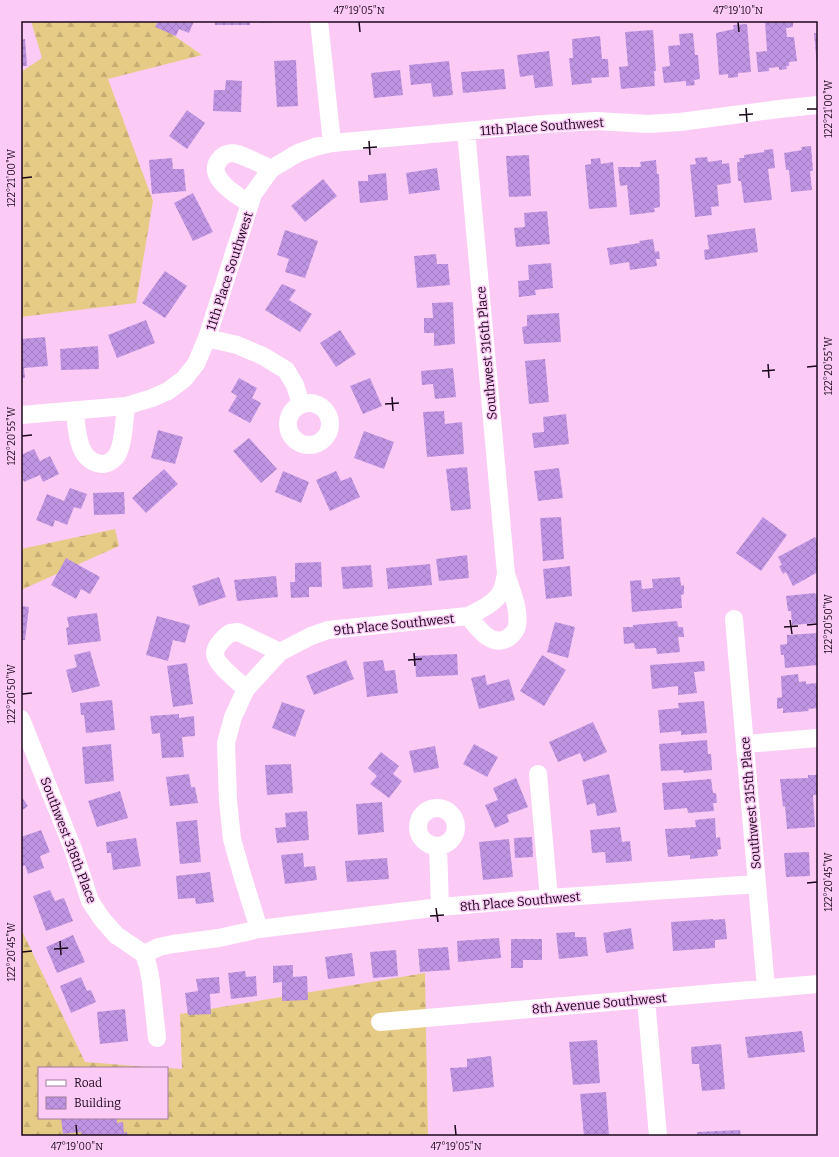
<svg xmlns="http://www.w3.org/2000/svg" width="839" height="1157" font-family="Bitter,serif">
  <defs>
    <pattern id="forest-firs" width="22" height="20" patternUnits="userSpaceOnUse"><rect width="22" height="20" fill="#e6cb86"/><path d="M5 1l3.5 6h-7zM16 11l3.5 6h-7z" fill="#c5ad73"/></pattern>
    <pattern id="building-cross-hatch" width="8" height="8" patternUnits="userSpaceOnUse"><rect width="8" height="8" fill="#bf94e2"/><path d="M0 0l8 8M0 8l8-8" fill="none" stroke="#a47ec1"/></pattern>
  </defs>
  <rect width="100%" height="100%" fill="#fbcbf6"/>
  <path fill="url(#forest-firs)" d="M31,21H153L202,55L108,79L153,201L136,303L21,317V72L42,58Z
    M115,529L119,546L21,590V549Z
    M21,929L85,1062L161,1068H39V1118H167V1068L182,1069L180,1014L425,973L428,1136H21Z"/>
  <path fill="url(#building-cross-hatch)" d="M158,21H194L189,33L179,29L176,36L155,27Z
    M215,21H250V25H215Z
    M259,21H275V22L260,23Z
    M765,21H793V27L786,28L787,37H794L797,61L789,62V66H786L787,69L779,70V67L769,68V71L758,72L756,52L767,51Z
    M747,24L751,72L738,73V77L728,78V74L719,75L716,33L734,29L733,25Z
    M653,30L656,71H654L655,86L621,89L619,67L628,66L625,32Z
    M693,33L695,55H698L700,79L694,80L695,85L686,86V81L664,83L662,67L670,66L668,46L680,45L679,34Z
    M814,33H818V67H817Z
    M600,36L602,59H608L609,77L591,78L592,83L572,85L569,58H573L572,39Z
    M25,39L27,66H21V40Z
    M549,51L553,86L535,88L533,75L520,77L517,55Z
    M296,60L298,106L277,107L274,61Z
    M449,61L453,95L433,97L431,83L411,85L409,65Z
    M504,69L506,89L463,93L461,72Z
    M400,70L403,95L374,98L371,73Z
    M226,80L242,81L241,112L213,111L214,90H225Z
    M187,110L205,123L187,149L169,136Z
    M811,146L813,171H810L812,190L791,192L789,170H786L784,153L802,150L801,147Z
    M773,149L775,168L768,169L772,200L744,203L741,181H738L737,162H740L739,158H744V155L764,152V150Z
    M529,155L531,196L509,197L506,156Z
    M707,157L708,162L722,160V164L729,163L731,183L717,185L719,206L711,207L712,215L695,217L690,165L696,164L695,158Z
    M172,158L173,169H184L186,191L152,194L149,160Z
    M600,158L601,164L613,162L617,207L589,209L585,165L591,164V159Z
    M656,160L657,174H659L660,207L654,208L655,212L630,215L627,185L620,186L618,167H641L640,162Z
    M437,168L440,190L409,194L406,173Z
    M386,173L388,200L360,203L358,181H368V175Z
    M323,179L337,196L305,222L291,206Z
    M193,193L213,232L193,241L174,203Z
    M547,211L550,244L516,247L514,228L525,227L524,213Z
    M755,228L758,252L705,260L704,250L709,249L707,235Z
    M285,230L318,241L305,278L285,272L289,259L277,255Z
    M653,239L655,252L659,251L660,259H656L657,266L630,270L629,262L610,265L607,248L640,243L639,241Z
    M436,254L437,264H448L450,285L417,288L414,256Z
    M551,263L553,288L535,290L536,295L519,297L518,281L529,280L528,265Z
    M165,271L187,286L165,318L142,303Z
    M282,284L296,290L289,300L312,314L300,332L265,310Z
    M453,302L455,344L434,346V333H424V318H433L432,303Z
    M559,313L561,342L524,344L522,327L527,326V315Z
    M146,320L155,343L117,358L108,335Z
    M340,330L356,354L336,367L320,343Z
    M45,337L48,366L24,368L25,378H21V339Z
    M98,346L99,369L61,370L60,349Z
    M545,359L549,402L529,404L525,361Z
    M453,368L456,397L435,399L433,384L422,385L421,371Z
    M239,378L257,388L252,398L261,403L250,423L228,411L237,396L231,392Z
    M370,378L382,406L363,414L350,386Z
    M444,411L445,424L462,422L464,454L427,457L423,412Z
    M566,414L569,444L534,448L532,433L544,432L543,417Z
    M158,430L183,437L175,464L151,458Z
    M364,431L394,442L384,469L354,458Z
    M249,438L277,469L261,483L233,451Z
    M34,449L40,461L50,456L59,474L43,482L40,475L24,482L21,475V455Z
    M467,467L471,509L451,511L446,469Z
    M559,468L563,498L538,501L534,471Z
    M164,469L178,484L146,513L132,498Z
    M283,471L309,482L301,503L275,492Z
    M336,471L341,481L351,477L360,497L330,511L316,480Z
    M70,488L87,494L81,509L74,507L67,525L55,520L53,527L36,520L47,494L64,501Z
    M124,492L125,514L94,515L93,493Z
    M561,517L564,559L543,561L540,518Z
    M763,517L787,535L761,571L736,553Z
    M815,537L818,542V572L793,586L786,572L783,574L779,566L782,565L778,557Z
    M467,555L469,578L439,581L436,559Z
    M66,558L100,577L90,594L81,589L76,599L51,585Z
    M321,562L322,587H309V597L291,598L290,582H295V563Z
    M430,564L432,585L388,589L386,568Z
    M371,565L373,587L343,589L341,567Z
    M570,566L572,596L546,599L543,569Z
    M276,576L278,597L237,601L234,580Z
    M219,577L226,597L199,606L192,586Z
    M680,577L681,586L684,585V594L681,595L682,608L632,612L630,581L641,580L642,589L653,588L652,579Z
    M815,593V594H818L817,623L792,625L791,611H788L786,596Z
    M21,606L29,607L25,640H21Z
    M97,613L101,641L68,645L66,628L69,627L67,617Z
    M157,616L190,625L185,643L173,640L168,661L146,655Z
    M677,621L678,627H683L684,637H678L680,652L657,654L656,648L635,649L634,643L624,644L623,627H633V625Z
    M555,622L575,627L568,658L547,652Z
    M818,633V665L785,668L784,655H781L780,645L787,644V635Z
    M90,651L100,686L72,693L66,670L77,667L74,655Z
    M457,654L458,675L416,677L415,656Z
    M542,655L566,670L544,706L520,691Z
    M346,660L354,679L314,695L306,676Z
    M383,660L385,671L395,670L398,693L367,697L363,662Z
    M704,661L705,671L694,672L697,693L678,695V686L652,689L650,665Z
    M187,663L193,704L173,707L167,666Z
    M798,674L799,682L806,681V684L818,683V708L808,709L809,711L783,713V708L777,709V698L782,697L781,676Z
    M485,675L487,685L509,679L515,700L479,709L471,678Z
    M112,700L115,730L86,733L84,715H81L80,703Z
    M704,701L707,733L681,735V731L660,733L658,710L679,708L678,703Z
    M282,702L305,710L295,737L272,728Z
    M179,714V718L194,716L195,736L182,737L184,757L162,758L160,733L152,734L150,716Z
    M593,722L607,752L584,762L580,753L558,762L549,742Z
    M707,740L708,754H711L712,770L684,773L683,770L661,771L659,744Z
    M111,744L114,781L85,784L82,747Z
    M474,744L498,757L487,777L463,764Z
    M435,746L439,768L414,773L409,751Z
    M381,752L399,766L393,774L402,781L389,798L370,784L377,776L368,768Z
    M291,764L293,793L267,795L265,765Z
    M189,774L191,787H195L198,803L170,806L166,777Z
    M609,774L617,812L597,816L595,803L587,805L582,780Z
    M808,775H817L818,795H813L815,827L787,829L785,806L783,807L780,779L808,778Z
    M516,778L528,807L507,815L509,822L495,828L485,805L498,800L493,788Z
    M711,779L713,793H716L717,803H713L714,811L688,813L687,808L664,810L662,783Z
    M120,791L128,818L97,827L88,801Z
    M21,796L28,806L21,811Z
    M382,802L384,832L358,835L356,804Z
    M307,811L309,840L277,843L275,828L286,827L285,813Z
    M715,818L716,838L720,837L721,849L717,850L718,856L690,859V855L668,857L665,829L696,827L695,820Z
    M197,820L201,862L180,864L176,822Z
    M620,827L622,842L630,841L632,861L606,863L605,852L592,853L590,830Z
    M41,830L50,852L40,856L44,868L28,874L25,865L21,867V837Z
    M532,837L533,857L515,858L514,838Z
    M136,838L141,866L113,870L111,853H107L106,842Z
    M509,839L513,877L483,880L479,842Z
    M809,852L810,876L786,877L784,853Z
    M303,853L304,867L315,866L317,880L285,884L281,855Z
    M387,858L389,879L347,882L345,861Z
    M210,872L214,902L196,904L195,898L178,899L176,876Z
    M50,890L55,901L64,898L73,921L46,931L33,896Z
    M713,919V920L725,919L727,939L715,940V948L673,951L671,922Z
    M631,928L634,949L606,953L603,933Z
    M575,932V937H586L588,956L559,959L556,933Z
    M73,935L85,962L57,973L46,947Z
    M499,938L501,958L458,962L457,941Z
    M511,939H542V960H523V968H511Z
    M448,947L450,970L420,972L418,949Z
    M396,950L398,976L373,978L370,952Z
    M352,953L355,976L328,979L325,957Z
    M293,965V977L307,976L308,1000L282,1001V982L273,983V966Z
    M245,971L246,977L256,976L257,996L231,999L228,973Z
    M81,977L87,991L91,990L96,1002L71,1013L60,986Z
    M219,977L220,993L210,994L211,1014L188,1015L185,993L198,991L196,979Z
    M125,1009L128,1041L100,1044L97,1012Z
    M802,1031L805,1052L748,1058L745,1037Z
    M597,1040L600,1083L573,1085L569,1042Z
    M721,1044L725,1089L702,1091L699,1064H692L691,1047Z
    M491,1056L494,1087L453,1092L450,1068L467,1067V1059Z
    M606,1092L609,1136H584L580,1094Z
    M61,1118H117V1123L123,1122L124,1133L127,1132V1136H82L81,1132L63,1134Z
    M740,1130L741,1136H697V1132Z"/>
  <g fill="none" stroke-linecap="round" stroke-linejoin="round">
    <path stroke="#fff" stroke-width="18" d="M319,21L332,143
      M466,131L506,574C511,590 520,609 517,626C516,631 512,635 508,638C491,648 477,627 468,616
      M250,204C238,196 204,177 220,159C224,154 231,152 237,154C248,157 260,164 271,169
      M207,338L237,345L263,356L286,370L295,385L301,404
      M288 424a21 21 0 1 1 42 0a21 21 0 1 1-42 0Z
      M75,412C77,430 77,462 102,464C108,464 114,460 117,455C124,443 124,420 126,406
      M21,415L126,406L152,398L168,391L184,379L196,364L207,338L253,194L271,169L298,153L315,147L332,143L544,124L596,121L648,124L680,122L779,109L818,105
      M734,619L766,988
      M246,689C239,682 214,663 215,653C216,644 224,638 230,633L238,632L280,652
      M21,719L73,849L90,901L102,919L116,935L144,954L148,966L151,982L157,1038
      M745,744L818,738
      M538,774L549,898
      M418 827a19 19 0 1 1 38 0a19 19 0 1 1-38 0Z
      M438,846L440,907
      M259,929L243,878L232,839L228,801L226,743L233,717L246,689L280,652L311,636L328,630L468,616C480,610 496,603 502,590C504,585 505,579 506,574
      M144,954L159,947L173,944L219,938L259,929L440,907L549,898L757,884
      M646,999L658,1136
      M380,1022L818,984"/>
  </g>
  <path fill="none" stroke="#1b071a" stroke-width="1.5" d="M359,22L360,32M738,22L739,32M746,108L747,122M807,109H817M739,115L753,114M369,141L370,155M363,148L377,147M22,178L32,177M768,364L769,378M807,367L817,366M762,371L775,370M392,397L393,411M385,404L399,403M22,436L32,435M790,620L792,634M807,625L817,624M784,627L798,626M414,653L415,666M408,660L422,659M22,694L32,693M807,883L817,882M436,908L438,922M430,916L444,915M60,941L61,955M54,949L68,948M22,952L32,951M76,1125L77,1135M455,1125L456,1135"/>
  <g text-anchor="middle" stroke-width="3" stroke-linejoin="round" paint-order="stroke">
    <g font-size="13" fill="#1b071a" stroke="#fbcbf6">
      <text transform="translate(542 126) rotate(-4)" y="5">11th Place Southwest</text>
      <text transform="translate(229 271) rotate(-72)" y="5">11th Place Southwest</text>
      <text transform="translate(486 353) rotate(-95)" y="5">Southwest 316th Place</text>
      <text transform="translate(394 624) rotate(-6)" y="5">9th Place Southwest</text>
      <text transform="translate(750 803) rotate(-95)" y="5">Southwest 315th Place</text>
      <text transform="translate(69 840) rotate(69)" y="5">Southwest 318th Place</text>
      <text transform="translate(520 901) rotate(-5)" y="5">8th Place Southwest</text>
      <text transform="translate(599 1003) rotate(-5)" y="5">8th Avenue Southwest</text>
    </g>
  </g>
  <rect width="839" height="1157" fill="none" stroke="#fbcbf6" stroke-width="44"/>
  <rect x="38" y="1067" width="130" height="52" fill="#fbcbf6" stroke="#a17d9e"/>
  <rect x="46" y="1080" width="20" height="6" fill="#ffffff" stroke="#a17d9e"/>
  <text x="74" y="1087" font-size="12" fill="#1b071a">Road</text>
  <rect x="46" y="1097" width="20" height="12" fill="url(#building-cross-hatch)" stroke="#a17d9e"/>
  <text x="74" y="1107" font-size="12" fill="#1b071a">Building</text>
  <rect x="22" y="22" width="795" height="1113" fill="none" stroke="#1b071a" stroke-width="1.5"/>
  <g font-size="10" text-anchor="middle" fill="#1b071a">
    <text x="359" y="14">47°19'05"N</text>
    <text x="738" y="14">47°19'10"N</text>
    <text transform="translate(828 109) rotate(-90)" y="4">122°21'00"W</text>
    <text transform="translate(11 178) rotate(-90)" y="4">122°21'00"W</text>
    <text transform="translate(828 366) rotate(-90)" y="4">122°20'55"W</text>
    <text transform="translate(11 436) rotate(-90)" y="4">122°20'55"W</text>
    <text transform="translate(828 624) rotate(-90)" y="4">122°20'50"W</text>
    <text transform="translate(11 694) rotate(-90)" y="4">122°20'50"W</text>
    <text transform="translate(828 882) rotate(-90)" y="4">122°20'45"W</text>
    <text transform="translate(11 952) rotate(-90)" y="4">122°20'45"W</text>
    <text x="77" y="1150">47°19'00"N</text>
    <text x="456" y="1150">47°19'05"N</text>
  </g>
</svg>
